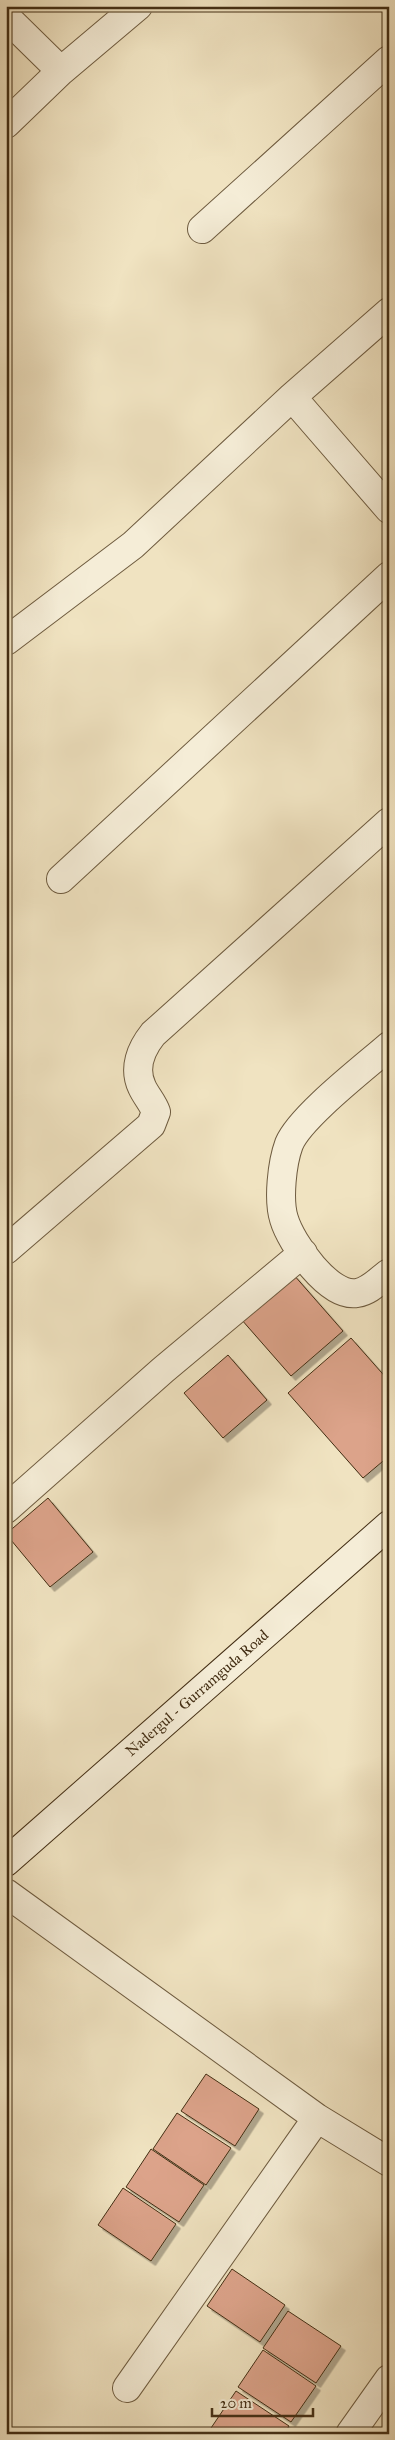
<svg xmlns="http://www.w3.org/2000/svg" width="395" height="2440" font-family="'IM FELL Great Primer',serif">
  <defs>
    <filter id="shadow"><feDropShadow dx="4.5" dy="4.5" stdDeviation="0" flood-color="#0004"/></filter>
  </defs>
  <rect width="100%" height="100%" fill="#f0e3c1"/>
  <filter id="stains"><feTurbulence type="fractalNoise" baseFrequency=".004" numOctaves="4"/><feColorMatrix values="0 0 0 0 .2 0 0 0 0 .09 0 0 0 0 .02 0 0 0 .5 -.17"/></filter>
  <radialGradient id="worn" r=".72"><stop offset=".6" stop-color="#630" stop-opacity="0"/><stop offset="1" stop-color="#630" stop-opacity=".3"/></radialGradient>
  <path fill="#dca38a" stroke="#432e14" filter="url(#shadow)" d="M293,1274L343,1331L291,1376L241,1319Z
    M351,1338L389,1381V1456L363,1478L288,1393Z
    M228,1355L267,1400L223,1438L184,1393Z
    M48,1498L93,1552L50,1587L6,1534Z
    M206,2074L259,2109L235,2146L181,2111Z
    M177,2113L231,2148L206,2185L153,2149Z
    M151,2149L204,2185L179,2222L126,2187Z
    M123,2188L176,2224L151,2261L98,2225Z
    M232,2269L285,2305L260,2342L207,2306Z
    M288,2311L341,2346L316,2383L263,2348Z
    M263,2350L316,2386L291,2422L238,2387Z
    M236,2391L289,2426L284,2434H220L211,2428Z"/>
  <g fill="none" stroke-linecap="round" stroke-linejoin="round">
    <g stroke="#6e5b3f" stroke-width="30">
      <path id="minor" d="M6,17L61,71
        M6,124L61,71L138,6
        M202,229L389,60
        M292,397L389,509
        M6,641L133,545L292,397L389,312
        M61,879L389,576
        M389,1046C365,1067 300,1117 289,1144C282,1163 278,1200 284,1219C291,1243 329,1298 357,1293C370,1291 379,1280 389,1273
        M6,1250L151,1125L156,1112C153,1103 146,1096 142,1087C133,1068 141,1049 153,1034L389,822
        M6,1509L163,1370L303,1253
        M6,1893L317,2118L389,2162
        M127,2388L317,2118
        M350,2434L389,2379"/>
    </g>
    <g stroke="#432e14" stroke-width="30">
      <path id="secondary" d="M6,1862L389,1525"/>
    </g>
    <use href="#minor" stroke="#f5edd7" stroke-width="28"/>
    <use href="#secondary" stroke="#f5edd7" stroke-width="28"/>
  </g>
  <g text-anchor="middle" stroke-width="4" stroke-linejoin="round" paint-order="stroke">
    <g font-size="15" fill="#432e14" stroke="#f5edd7">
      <text transform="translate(197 1693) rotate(-41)" y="5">Nadergul - Gurramguda Road</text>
    </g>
  </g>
  <rect width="395" height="2440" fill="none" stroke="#f0e3c1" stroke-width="25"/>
  <rect x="8" y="8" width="380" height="2425" fill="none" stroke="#432e14" stroke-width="2.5"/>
  <rect x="12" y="12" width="370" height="2415" fill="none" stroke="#432e14"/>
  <path d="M212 2408v8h101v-8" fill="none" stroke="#432e14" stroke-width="2.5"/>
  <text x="220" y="2408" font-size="15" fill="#432e14" stroke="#f5edd7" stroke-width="4" paint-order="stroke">20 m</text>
  <rect width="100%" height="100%" filter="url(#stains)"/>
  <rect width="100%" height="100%" fill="url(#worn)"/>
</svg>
